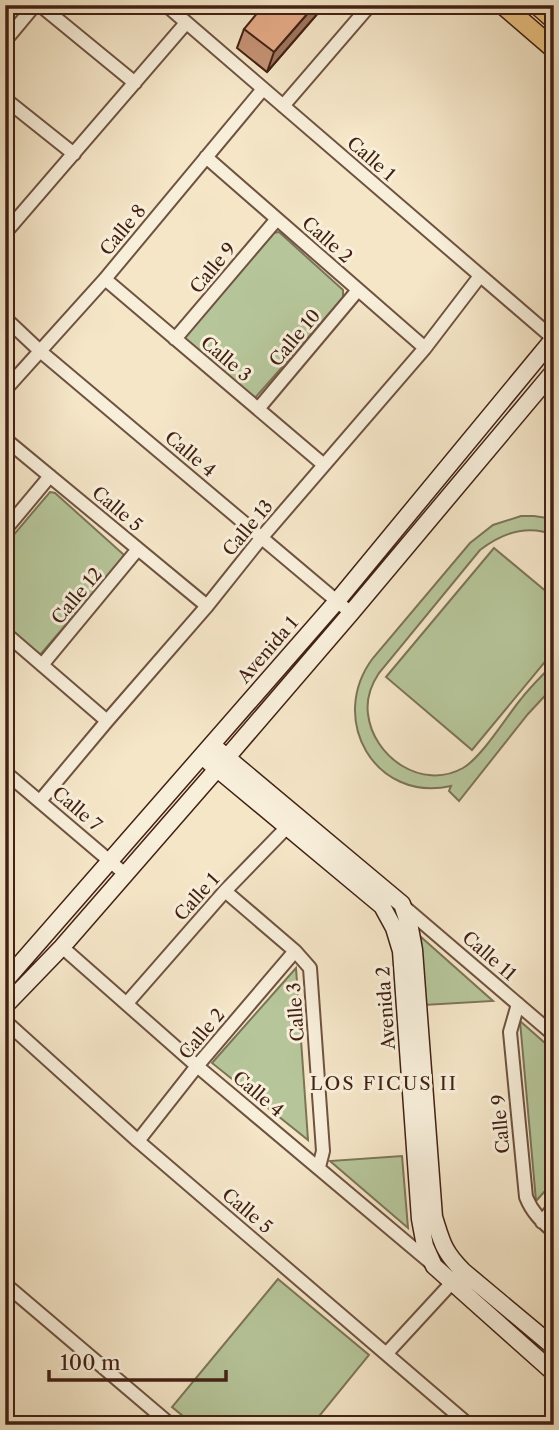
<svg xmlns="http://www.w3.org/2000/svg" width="559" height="1430" font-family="'Libre Caslon Text',serif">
  <rect width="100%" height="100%" fill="#f5e6c8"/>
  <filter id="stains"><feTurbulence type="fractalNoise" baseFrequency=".00286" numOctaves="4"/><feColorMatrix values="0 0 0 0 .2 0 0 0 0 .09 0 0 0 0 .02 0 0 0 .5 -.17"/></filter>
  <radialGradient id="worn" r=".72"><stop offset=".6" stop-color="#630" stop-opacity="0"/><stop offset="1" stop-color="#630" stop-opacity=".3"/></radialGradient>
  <path fill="#b6c69a" stroke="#7c7457" stroke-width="2" d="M279,232L343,290V298L255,398L251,397L184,341L183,336L273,233Z
    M50,492L55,493L123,554L124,557L40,655L34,654L5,628V545Z
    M521,516H534L554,519V535C527,524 502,533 480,550L379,673C371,685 366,699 368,714C373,757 422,791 463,768C482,757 506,717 521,699C531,686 543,675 554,663V686L528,714L459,801L449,791L451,786C375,803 327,719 373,658L470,543L493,525Z
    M494,548L554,598V651L472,750L386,677Z
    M421,937L493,1001L424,1005Z
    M296,968L308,1140L212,1063Z
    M520,1021L554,1051V1181L536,1201Z
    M402,1156L408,1228L330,1161Z
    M278,1279L369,1355L312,1425H194L172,1407Z"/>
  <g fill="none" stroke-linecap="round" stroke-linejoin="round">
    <g stroke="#6f5241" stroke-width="16">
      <path id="street" d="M40,5L135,83
        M166,5L554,339
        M5,41L35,5
        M5,99L74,154
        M283,106L370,5
        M206,157L425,348
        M5,233L186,23
        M105,279L324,465
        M5,318L40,351L351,613
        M175,339L277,219
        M5,390L105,279L263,89
        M258,409L358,290
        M5,439L207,606
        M5,530L50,476
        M5,633L107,721
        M42,665L138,549
        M5,772L125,874
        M40,801L107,721L207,606L262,537L425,348L480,276
        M225,891L295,951L310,968L323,1151L319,1167
        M402,905L554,1035
        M62,947L197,1066L431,1263
        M127,1003L225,891L292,822
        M518,1004L510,1032L526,1197C532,1212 541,1221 554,1232
        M5,1021L138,1141L469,1425
        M138,1141L197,1066L295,951
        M542,1222L554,1207
        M5,1284L171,1425
        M387,1353L458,1276"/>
    </g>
    <g stroke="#422114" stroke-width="19">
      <path id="secondary" d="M218,750L402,904L410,928L414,950L434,1217C442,1242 443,1251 463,1271L554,1347
        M209,762L382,906L394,928L401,951L420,1219L425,1246L434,1266L554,1373
        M5,981L337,601L554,338
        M5,1006L62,947L217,769L351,613L554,371"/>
    </g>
    <g stroke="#422114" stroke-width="21">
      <path id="primary" d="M503,5L554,49
        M537,5L554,20"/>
    </g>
    <use href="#street" stroke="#f8efdb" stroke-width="12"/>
    <use href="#secondary" stroke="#f8efdb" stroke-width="16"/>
    <use href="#primary" stroke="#eac384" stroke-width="18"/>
  </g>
  <path fill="#c39173" stroke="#422114" stroke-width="2" d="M325,5L267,72L237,48L244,29Z"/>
  <path fill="#9f765e" stroke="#422114" stroke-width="2" d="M315,5H325L267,72L274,52Z"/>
  <path fill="#e3a986" stroke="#422114" stroke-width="2" d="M264,5H315L274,52L244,29Z"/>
  <g text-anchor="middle" stroke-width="6" stroke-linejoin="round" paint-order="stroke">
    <g font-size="18" fill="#422114" stroke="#f8efdb">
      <text transform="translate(371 159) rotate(41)" y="6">Calle 1</text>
      <text transform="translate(123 230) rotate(-50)" y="6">Calle 8</text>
      <text transform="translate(327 240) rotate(41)" y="6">Calle 2</text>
      <text transform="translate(213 268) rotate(-50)" y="6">Calle 9</text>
      <text transform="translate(295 338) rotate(-50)" y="6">Calle 10</text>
      <text transform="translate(226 359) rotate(40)" y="6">Calle 3</text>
      <text transform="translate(190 454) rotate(40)" y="6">Calle 4</text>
      <text transform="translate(117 509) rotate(40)" y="6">Calle 5</text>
      <text transform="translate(248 528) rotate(-50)" y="6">Calle 13</text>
      <text transform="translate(77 596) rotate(-50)" y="6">Calle 12</text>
      <text transform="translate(268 650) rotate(-49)" y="6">Avenida 1</text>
      <text transform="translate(77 809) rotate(40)" y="6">Calle 7</text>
      <text transform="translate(197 897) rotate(-48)" y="6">Calle 1</text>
      <text transform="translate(489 956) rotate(41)" y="6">Calle 11</text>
      <text transform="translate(386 1008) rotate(-94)" y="6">Avenida 2</text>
      <text transform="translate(296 1012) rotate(-94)" y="6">Calle 3</text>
      <text transform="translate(202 1034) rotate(-50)" y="6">Calle 2</text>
      <text transform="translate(258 1094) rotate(40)" y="6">Calle 4</text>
      <text transform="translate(501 1124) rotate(-95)" y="6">Calle 9</text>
      <text transform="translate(247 1211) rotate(40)" y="6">Calle 5</text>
    </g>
    <g font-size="19" letter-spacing="2" fill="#422114" stroke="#f8efdb">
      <text x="384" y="1090">LOS FICUS II</text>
    </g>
  </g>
  <rect width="559" height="1430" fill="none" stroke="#f5e6c8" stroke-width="28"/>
  <rect x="7" y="7" width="545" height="1416" fill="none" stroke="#422114" stroke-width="3.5"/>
  <rect x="14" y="14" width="531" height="1402" fill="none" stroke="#422114" stroke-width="2"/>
  <path d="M49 1370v10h177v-10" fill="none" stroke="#422114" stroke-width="3.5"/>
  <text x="60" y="1370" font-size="21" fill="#422114" stroke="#f8efdb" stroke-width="5" paint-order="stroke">100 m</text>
  <rect width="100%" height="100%" filter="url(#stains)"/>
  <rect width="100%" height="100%" fill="url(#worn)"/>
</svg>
